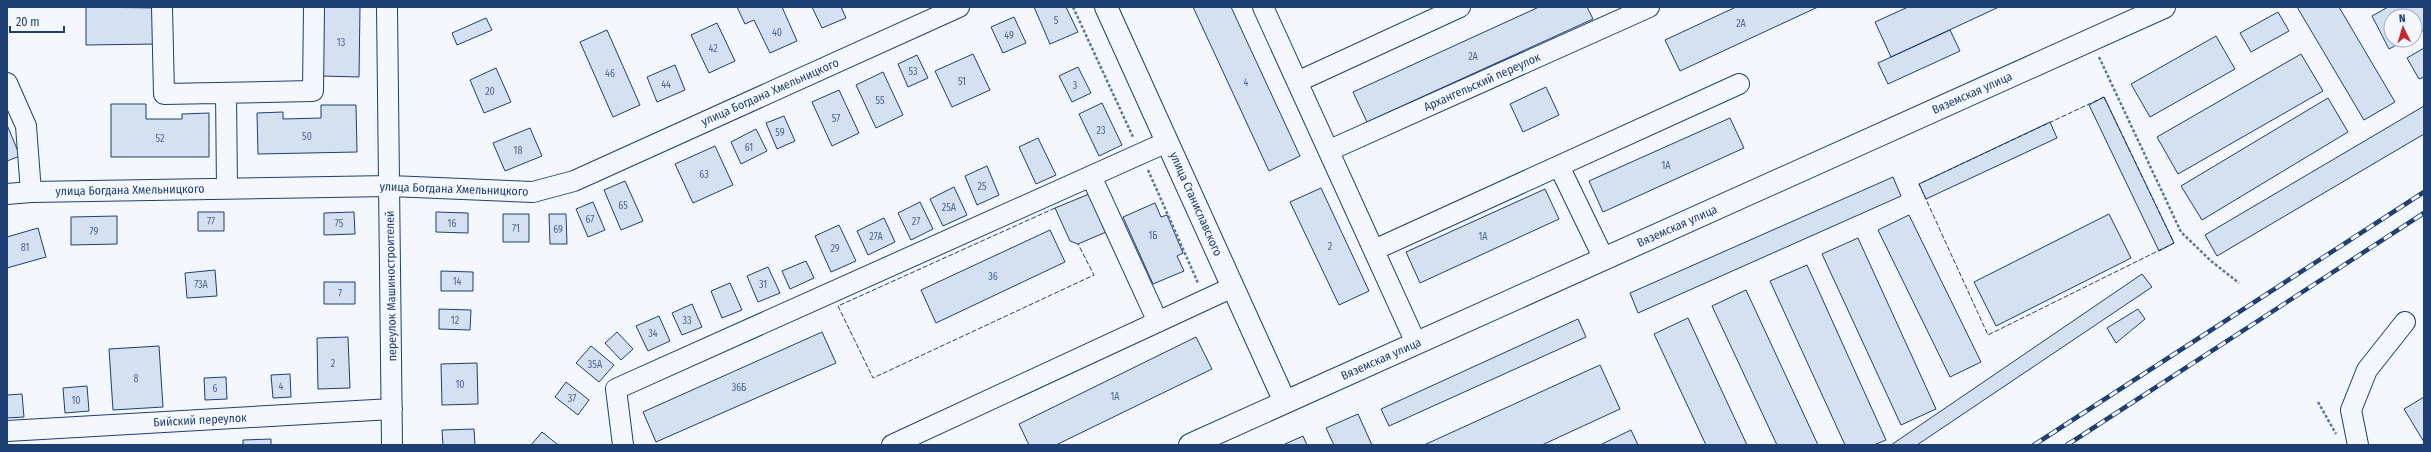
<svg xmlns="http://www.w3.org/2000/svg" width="2431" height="452" font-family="'Fira Sans Condensed',sans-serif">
  <rect width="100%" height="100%" fill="#f4f7fb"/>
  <path fill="#d5e0f0" stroke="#1d3f73" d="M86,7L158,8V44L86,45Z
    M322,7H360L359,77L321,76Z
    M737,7H782L797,41L770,53L754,20L745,24Z
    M812,7H841L846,18L822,28Z
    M1034,7H1066L1078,32L1050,44Z
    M1193,7H1231L1300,156L1269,171Z
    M1539,7H1587L1593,19L1367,122L1353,92Z
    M1736,7H1818L1680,71L1665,40Z
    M1908,7H1999L1891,57L1875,22Z
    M2297,7H2339L2395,102L2364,120Z
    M2388,7H2424V30L2415,35V16H2391V40H2406L2389,49L2372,16Z
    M2278,12L2289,31L2251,52L2240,33Z
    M1014,17L1026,43L1003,53L991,27Z
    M486,18L492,30L457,45L452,33Z
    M717,23L735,61L709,73L691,35Z
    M607,30L640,105L613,117L580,42Z
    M1950,30L1960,51L1888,84L1878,63Z
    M2216,36L2235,69L2150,117L2131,84Z
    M2424,48V77L2419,79L2407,58Z
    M973,54L990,90L952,107L935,71Z
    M2301,54L2323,91L2178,174L2157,137Z
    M917,55L928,78L908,87L898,64Z
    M675,65L685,90L657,102L647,77Z
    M1078,67L1091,93L1072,102L1059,76Z
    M496,68L511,102L484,113L470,80Z
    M883,72L903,115L876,128L856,85Z
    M1546,87L1559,115L1523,132L1510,104Z
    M839,90L859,133L832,146L812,102Z
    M2104,97L2174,243L2159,251L2089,105Z
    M2328,98L2348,132L2202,220L2181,186Z
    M1102,103L1122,145L1099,156L1079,114Z
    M111,104H146V119H182V114L209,113V157H111Z
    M321,105H356L357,152L258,154L257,113L283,112V119L321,118Z
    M2424,106V134L2217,256L2205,235Z
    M784,116L795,141L777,149L766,123Z
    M1730,118L1744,148L1603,212L1589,181Z
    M2050,122L2057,138L1926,199L1919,184Z
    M7,125L20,156L7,161Z
    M530,128L542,156L505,171L493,143Z
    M756,129L767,151L741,164L731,142Z
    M1038,138L1056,175L1036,184L1019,147Z
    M715,146L733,185L693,203L675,164Z
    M987,166L999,195L977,205L965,176Z
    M1893,177L1901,196L1638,313L1630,293Z
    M625,181L643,221L621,230L604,190Z
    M954,187L967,215L943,226L930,199Z
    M1321,188L1369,291L1339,305L1290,202Z
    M1545,189L1559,219L1420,283L1406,252Z
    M1094,192L1111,230L1078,244L1070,241L1055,208Z
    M593,202L605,230L588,237L576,209Z
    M920,202L933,229L911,240L898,213Z
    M1155,203L1161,217L1167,215L1183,253L1177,256L1184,271L1153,284L1123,217Z
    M198,212H224V231H198Z
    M354,212L355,234L324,235V213Z
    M436,212L468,213V233L436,232Z
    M503,214H529V242H503Z
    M549,214H566L567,244H550Z
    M2109,214L2131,258L1996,326L1974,282Z
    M1909,215L1981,362L1950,377L1878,230Z
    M117,216V244L71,245V217Z
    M884,218L895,242L868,255L857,231Z
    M839,225L856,261L831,272L815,236Z
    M38,228L46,257L7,268V237Z
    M1050,230L1065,262L936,323L921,290Z
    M1858,238L1936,409L1901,425L1822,254Z
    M806,261L814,278L790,289L782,271Z
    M1807,265L1886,440L1874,445H1845L1770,281Z
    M768,267L780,293L758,302L747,276Z
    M215,270L217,296L187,298L185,273Z
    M441,271L473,272V291H441Z
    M2142,274L2152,287L1917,445H1891Z
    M324,282H355V304H324Z
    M730,283L742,310L722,318L711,291Z
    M1746,290L1818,445H1777L1712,306Z
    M692,304L702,327L682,335L672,313Z
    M439,309L471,310L470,330L439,329Z
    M2138,309L2145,319L2116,343L2107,328Z
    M659,316L670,341L648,351L636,326Z
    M1688,318L1747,445H1706L1654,334Z
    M1578,319L1586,337L1389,426L1381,409Z
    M617,332L633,349L621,360L605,343Z
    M822,332L836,363L656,442L643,412Z
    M348,337L350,388L318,389L317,338Z
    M1196,337L1212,369L1056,445H1029L1019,424Z
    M159,346L163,407L113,410L109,349Z
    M591,346L614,365L599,382L576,363Z
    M477,363L478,404L442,405L441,364Z
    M1600,365L1620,409L1542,445H1424Z
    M290,374L291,397L273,398L271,375Z
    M226,377L227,399L205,400L204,378Z
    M566,382L589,400L578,415L555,397Z
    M87,386L89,411L65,413L63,388Z
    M22,394L24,417L7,418V395Z
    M2424,397V442L2404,409Z
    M1358,414L1372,445H1334L1326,428Z
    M474,429L475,445H443L442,430Z
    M1631,430L1638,445H1600Z
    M542,432L557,444L556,445H531Z
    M1303,436L1307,445H1286L1285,444Z
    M271,439V445H243V440Z"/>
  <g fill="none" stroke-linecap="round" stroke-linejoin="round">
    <g stroke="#1d3f73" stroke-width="22">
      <path id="minor" d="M162,7L164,94L313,91L314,7
        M387,7L392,445
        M1263,7L1416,343
        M1297,82L1460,7
        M7,83L26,126L31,192
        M226,93L227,188
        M1330,150L1649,7
        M1559,166L1604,259
        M1091,176L1158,322
        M7,194L31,192L390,186L533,192L574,181L959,7
        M1374,250L1739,84
        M7,431L392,409
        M623,445L616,389L1167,142
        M892,445L1233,287
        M2358,445L2351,410L2367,370L2405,322"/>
    </g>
    <g stroke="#1d3f73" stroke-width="24">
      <path id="major" d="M1106,7L1285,402
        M1190,445L2164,7"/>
    </g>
    <path stroke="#5e769c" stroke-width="2.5" stroke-dasharray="3 2" stroke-linecap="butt" d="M1073,7L1133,137
      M2099,57L2181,232L2211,261L2239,283
      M1148,170L1198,283
      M2318,402L2336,434"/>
    <use href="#minor" stroke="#f4f7fb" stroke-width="20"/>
    <use href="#major" stroke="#f4f7fb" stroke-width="22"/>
    <g stroke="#1d3f73" stroke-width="4.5">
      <path id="rail" d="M2034,445L2424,192
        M2067,445L2424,213"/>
    </g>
    <use href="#rail" stroke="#f4f7fb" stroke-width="3" stroke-dasharray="9" stroke-linecap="butt"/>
    <path stroke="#1d3f73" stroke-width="1" stroke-dasharray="5 2" stroke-linecap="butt" d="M2104,97L2174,243L1988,335L1919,184Z
      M1055,208L838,306L873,378L1094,275L1078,244"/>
  </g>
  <g text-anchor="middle" stroke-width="3" stroke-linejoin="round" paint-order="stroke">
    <g font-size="10" fill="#4b6792">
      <text x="1056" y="24">5</text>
      <text x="1741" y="27">2А</text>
      <text x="777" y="36">40</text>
      <text x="1009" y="39">49</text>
      <text x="341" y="46">13</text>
      <text x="713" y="52">42</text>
      <text x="1473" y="60">2А</text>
      <text x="913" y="75">53</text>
      <text x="610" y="77">46</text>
      <text x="962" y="85">51</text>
      <text x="1246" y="86">4</text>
      <text x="666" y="88">44</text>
      <text x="1075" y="89">3</text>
      <text x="490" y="95">20</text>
      <text x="880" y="104">55</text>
      <text x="836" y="122">57</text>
      <text x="1101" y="134">23</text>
      <text x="780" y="136">59</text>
      <text x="307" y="140">50</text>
      <text x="160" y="142">52</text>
      <text x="749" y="151">61</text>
      <text x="518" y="154">18</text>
      <text x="1666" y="169">1А</text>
      <text x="704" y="178">63</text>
      <text x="982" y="190">25</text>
      <text x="623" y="209">65</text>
      <text x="949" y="211">25А</text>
      <text x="590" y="223">67</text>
      <text x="211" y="225">77</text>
      <text x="916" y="225">27</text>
      <text x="339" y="227">75</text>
      <text x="452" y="227">16</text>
      <text x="516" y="232">71</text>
      <text x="558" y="233">69</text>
      <text x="94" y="235">79</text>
      <text x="1153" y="239">1Б</text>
      <text x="876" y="240">27А</text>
      <text x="1483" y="240">1А</text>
      <text x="1330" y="250">2</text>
      <text x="25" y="251">81</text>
      <text x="835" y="252">29</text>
      <text x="993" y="280">36</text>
      <text x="457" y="285">14</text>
      <text x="201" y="288">73А</text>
      <text x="763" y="288">31</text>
      <text x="340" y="297">7</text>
      <text x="455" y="324">12</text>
      <text x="687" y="324">33</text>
      <text x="653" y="337">34</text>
      <text x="333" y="367">2</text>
      <text x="595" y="368">35А</text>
      <text x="136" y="382">8</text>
      <text x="460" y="388">10</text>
      <text x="281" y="390">4</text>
      <text x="739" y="391">36Б</text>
      <text x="215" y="392">6</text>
      <text x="1115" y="400">1А</text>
      <text x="572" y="402">37</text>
      <text x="76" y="404">10</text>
    </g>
    <g font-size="12" fill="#1d3f73" stroke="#f4f7fb">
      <text transform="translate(1482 82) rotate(-24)" y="4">Архангельский переулок</text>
      <text transform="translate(770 92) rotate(-24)" y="4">улица Богдана Хмельницкого</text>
      <text transform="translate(1972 93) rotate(-24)" y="4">Вяземская улица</text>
      <text transform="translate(454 189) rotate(2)" y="4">улица Богдана Хмельницкого</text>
      <text transform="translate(130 190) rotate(-1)" y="4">улица Богдана Хмельницкого</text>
      <text transform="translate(1196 204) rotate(66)" y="4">улица Станиславского</text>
      <text transform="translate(1677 226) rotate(-24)" y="4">Вяземская улица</text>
      <text transform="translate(391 286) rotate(-91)" y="4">переулок Машиностроителей</text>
      <text transform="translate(1381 359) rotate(-24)" y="4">Вяземская улица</text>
      <text transform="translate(200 420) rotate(-3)" y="4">Бийский переулок</text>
    </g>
  </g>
  <rect width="2431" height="452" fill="none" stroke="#1d3f73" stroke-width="16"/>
  <g transform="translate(2403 28) rotate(355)"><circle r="19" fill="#f4f7fb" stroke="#9eadc5"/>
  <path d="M0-3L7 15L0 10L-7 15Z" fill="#c62828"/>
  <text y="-6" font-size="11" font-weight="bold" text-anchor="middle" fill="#1d3f73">N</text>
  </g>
  <path d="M10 26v6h54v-6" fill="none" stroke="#1d3f73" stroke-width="2"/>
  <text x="16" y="26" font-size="12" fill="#1d3f73" stroke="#f4f7fb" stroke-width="3" paint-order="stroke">20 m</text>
</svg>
